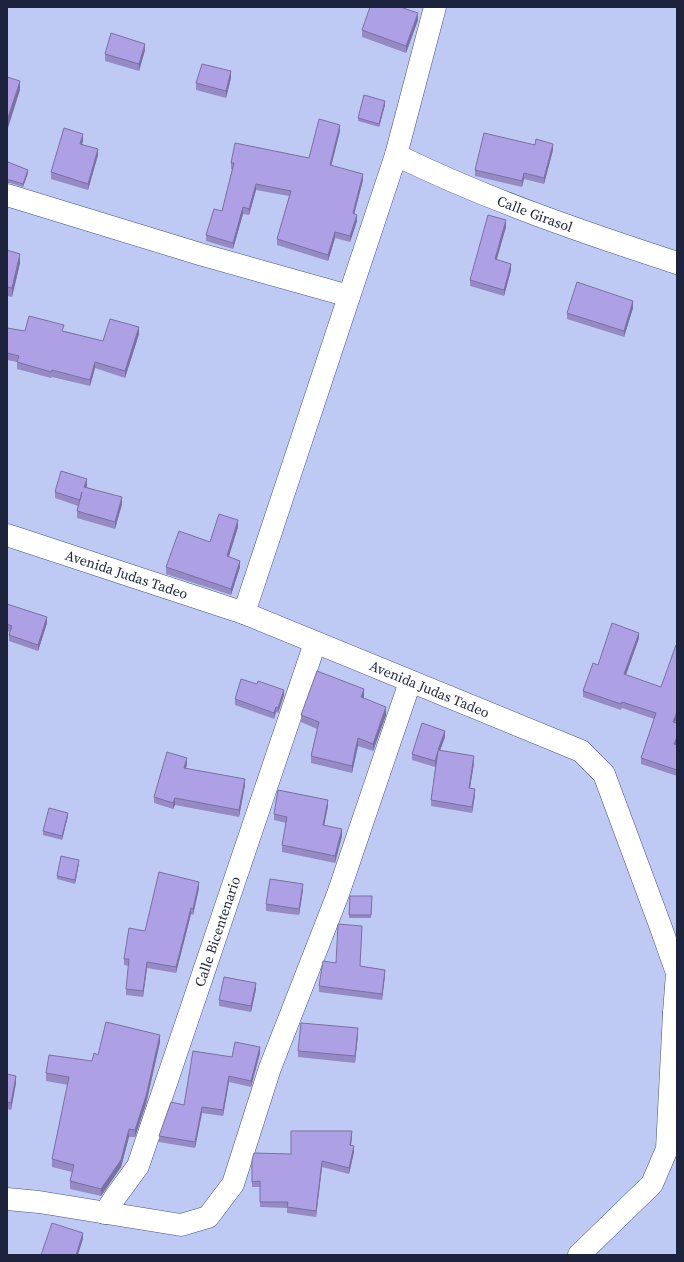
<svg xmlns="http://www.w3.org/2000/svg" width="684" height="1262" font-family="'Source Serif 4',serif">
  <rect width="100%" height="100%" fill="#bfcaf4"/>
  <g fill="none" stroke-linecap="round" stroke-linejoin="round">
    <g stroke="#44508c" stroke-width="23">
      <g id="minor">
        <path id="s1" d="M396,155C486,199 582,232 677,263"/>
        <path d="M7,195L203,255L349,296"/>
        <path id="s2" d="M7,535L244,613L581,751L604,774L660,925L677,973L674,1013L677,1014"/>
        <path d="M244,613L396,155L435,7"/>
        <path d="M7,1199L39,1202L181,1225L208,1217L233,1184L270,1068L338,894L410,682"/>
        <path id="s3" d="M105,1213L116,1196L138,1166L315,643"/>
        <path d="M579,1255L652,1184L667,1149L674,1013"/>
      </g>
    </g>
    <use href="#minor" stroke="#fff" stroke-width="22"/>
  </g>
  <path fill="#968ac5" d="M418,20L406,53L362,37V30Z
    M145,50L139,71L105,61V54Z
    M231,78L226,98L196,90V83Z
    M385,105L379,127L358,121V118Z
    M340,131L331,165L363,180L354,214L357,221L350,242L335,238L328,261L277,245V239L289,196L256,190L249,215L243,214L233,249L206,241V235L222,211L232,169H231V163L309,158Z
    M83,141L82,144L98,155L88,190L51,179V172Z
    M553,150L544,184L524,179L522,187L475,176V170Z
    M7,165L28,173L23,187L10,183H7Z
    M506,227L496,259L511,270L504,296L470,286V280Z
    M7,250L20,263L12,297L7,296Z
    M633,308L624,337L567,319V313Z
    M7,328L25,331H64L103,341L139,334L125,378L95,368L90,386L52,377L51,378L17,369V362L7,360Z
    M87,486L86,487L122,504L115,529L77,518V511L78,506L55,498V492Z
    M238,527L228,557L240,567L231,595L166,574V567Z
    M7,604L47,623L38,651L9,641V635L10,632L7,631Z
    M639,638L626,675L675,722L677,723V743L676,745H677V776L641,764V758L654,719L622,708L621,710L583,697V691L598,665Z
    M284,695L278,713L276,712L274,719L235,705V699Z
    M364,697L363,698L386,715L373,751L358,746L352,773L311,763V756L317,729L301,722V715Z
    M445,737L440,750L474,763L470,788L475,795L472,813L431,806V800L436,762L435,767L412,760V754Z
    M187,764L186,768L245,785L239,817L175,805L173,809L154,803V797Z
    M328,806L324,825L342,836L335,863L282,852V845L286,823L274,820V814Z
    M68,816L62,840L43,835V831Z
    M79,863L75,884L57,879V876Z
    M199,888L193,915L191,914L176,973L147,968L143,997L126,995V989L129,966L124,965V959Z
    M303,890L299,915L266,911V904Z
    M350,896H372L371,918H349Z
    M362,932L360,966L385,975L382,1000L319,992V986L336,963Z
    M256,989L251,1012L219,1006V1000Z
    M358,1035L355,1063L298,1057V1051Z
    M160,1042L146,1104L135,1137H129L121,1167L101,1196L70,1189V1181L72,1172L52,1167V1159L68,1085L46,1081V1073L92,1061L98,1055Z
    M260,1053L251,1087L229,1082L223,1116L202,1113L195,1148L159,1142V1136L232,1057Z
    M7,1074L16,1083L11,1110L7,1109Z
    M352,1137L351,1145L354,1152L349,1174L322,1167L316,1217L287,1213V1208L260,1207V1187H252V1160L291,1154Z"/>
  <path fill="#7a70a0" d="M418,13V20L406,53V46Z
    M145,44V50L139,71V64Z
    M231,71V78L226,98V91Z
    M20,81V90L7,131V121Z
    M385,101V105L379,127V124Z
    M340,125V131L330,171V165Z
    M83,134V141L80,150V144Z
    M553,144V150L544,184V178Z
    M98,149V155L88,190V184Z
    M28,170V173L23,187V184Z
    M524,173V179L522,187V181Z
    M363,174V180L353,219V213Z
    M256,184V190L249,215V209Z
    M243,207V214L233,249V243Z
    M357,215V221L350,242V236Z
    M506,220V227L495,266V259Z
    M335,232V238L328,261V255Z
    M20,254V263L12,297V288Z
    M511,264V270L504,296V290Z
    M633,301V308L624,337V331Z
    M139,327V334L125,378V371Z
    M95,362V368L90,386V380Z
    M87,479V486L84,493V487Z
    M122,497V504L115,529V522Z
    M238,520V527L227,563V556Z
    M240,561V567L231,595V589Z
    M47,617V623L38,651V645Z
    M639,633V638L624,680V674Z
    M364,689V697L361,705V697Z
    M284,690V695L278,713V708Z
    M276,707V712L274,719V713Z
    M386,707V715L373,751V744Z
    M677,712V718L673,727V722Z
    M445,731V737L438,756V750Z
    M677,737V743L674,750V744Z
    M358,738V746L352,773V766Z
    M438,751V757L435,767V761Z
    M474,756V763L469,794V788Z
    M187,758V764L184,775V768Z
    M245,779V785L239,817V810Z
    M475,789V795L472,813V807Z
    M175,798V805L173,809V803Z
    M328,800V806L323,832V825Z
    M68,813V816L62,840V836Z
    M342,829V836L335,863V856Z
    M79,860V863L75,884V880Z
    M199,882V888L193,915V909Z
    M303,884V890L299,915V909Z
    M191,908V914L176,973V967Z
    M147,962V968L143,997V991Z
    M385,970V975L382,1000V994Z
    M256,983V989L251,1012V1006Z
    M358,1028V1035L355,1063V1056Z
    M160,1035V1042L146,1104L135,1137V1130Z
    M260,1047V1053L251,1087V1081Z
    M16,1076V1083L11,1110V1103Z
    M229,1076V1082L223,1116V1110Z
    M202,1107V1113L195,1148V1142Z
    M129,1129V1137L121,1167L101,1196V1189Z
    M352,1131V1137L350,1151V1145Z
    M354,1146V1152L349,1174V1168Z
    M322,1161V1167L316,1217V1211Z
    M83,1233V1239L78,1255H76Z"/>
  <path fill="#aea0e5" stroke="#7a70a0" d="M370,7H400L418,13L406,46L362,30Z
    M111,33L145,44L139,64L105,54Z
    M202,64L231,71L226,91L196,83Z
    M7,77L20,81L7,121Z
    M364,95L385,101L379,124L358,118Z
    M319,119L340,125L330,165L363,174L353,213L357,215L350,236L335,232L328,255L277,239L291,191L256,184L249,209L243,207L233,243L206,235L214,209L222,211L234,163H231L235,143L309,158Z
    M64,128L83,134L80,144L98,149L88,184L51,172Z
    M484,133L535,145L536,139L553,144L544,178L524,173L522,181L475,170Z
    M8,162L28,170L23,184L10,180H7V165Z
    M488,215L506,220L495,259L511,264L504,290L470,280Z
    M7,250L20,254L12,288L7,287Z
    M577,282L633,301L624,331L567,313Z
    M29,316L64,325L62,331L103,341L110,319L139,327L125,371L95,362L90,380L52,370L51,372L17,362L19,356L7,353V328L25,331Z
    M61,471L87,479L84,487L122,497L115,522L77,511L82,492L80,500L55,492Z
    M219,514L238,520L227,556L240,561L231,589L166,567L179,531L210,542Z
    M7,604L47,617L38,645L9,635L12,626L7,624Z
    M612,623L639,633L624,674L661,687L676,645H677V712L673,722L677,723V737L674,744L677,745V770L641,758L656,713L622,702L621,704L583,691L593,663L598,665Z
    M317,671L364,689L361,697L386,707L373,744L358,738L352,766L311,756L319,722L301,715Z
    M241,679L257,684L258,681L284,690L278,708L276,707L274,713L235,699Z
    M422,723L445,731L438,750L474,756L469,788L475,789L472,807L431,800L438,751L435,761L412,754Z
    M167,752L187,758L184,768L245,779L239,810L175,798L173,803L154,797Z
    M278,790L328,800L323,825L342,829L335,856L282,845L287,817L274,814Z
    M49,808L68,813L62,836L43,831Z
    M61,856L79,860L75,880L57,876Z
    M159,872L199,882L193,909L191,908L176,967L147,962L143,991L126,989L129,959H124L129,928L145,931Z
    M270,879L303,884L299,909L266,904Z
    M350,896H372L371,915H349Z
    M338,924L362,926L360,966L385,970L382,994L319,986L323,961L336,963Z
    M224,977L256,983L251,1006L219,1000Z
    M106,1022L160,1035L146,1096L135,1130L129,1129L121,1160L101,1189L70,1181L74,1165L52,1159L69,1077L46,1073L49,1055L92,1061L94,1053L98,1055Z
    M301,1023L358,1028L355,1056L298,1051Z
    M235,1042L260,1047L251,1081L229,1076L223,1110L202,1107L195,1142L159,1136L171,1102L184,1105L193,1051L232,1057Z
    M7,1074L16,1076L11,1103L7,1102Z
    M291,1131H352L350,1145L354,1146L349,1168L322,1161L316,1211L287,1207L288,1202H260V1181L252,1182V1160L254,1153L291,1154Z
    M52,1223L83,1233L76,1255H41Z"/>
  <g text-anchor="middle" stroke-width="3" stroke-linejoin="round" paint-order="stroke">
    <g font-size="14" fill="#1d233d" stroke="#bfcaf4">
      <text dy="5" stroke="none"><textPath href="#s1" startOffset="151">Calle Girasol</textPath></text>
      <text dy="5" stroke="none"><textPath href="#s2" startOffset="126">Avenida Judas Tadeo</textPath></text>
      <text dy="5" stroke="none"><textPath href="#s2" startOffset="450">Avenida Judas Tadeo</textPath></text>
      <text dy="5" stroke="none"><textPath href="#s3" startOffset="305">Calle Bicentenario</textPath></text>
    </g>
  </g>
  <rect width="684" height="1262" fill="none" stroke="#1d233d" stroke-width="16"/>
</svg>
